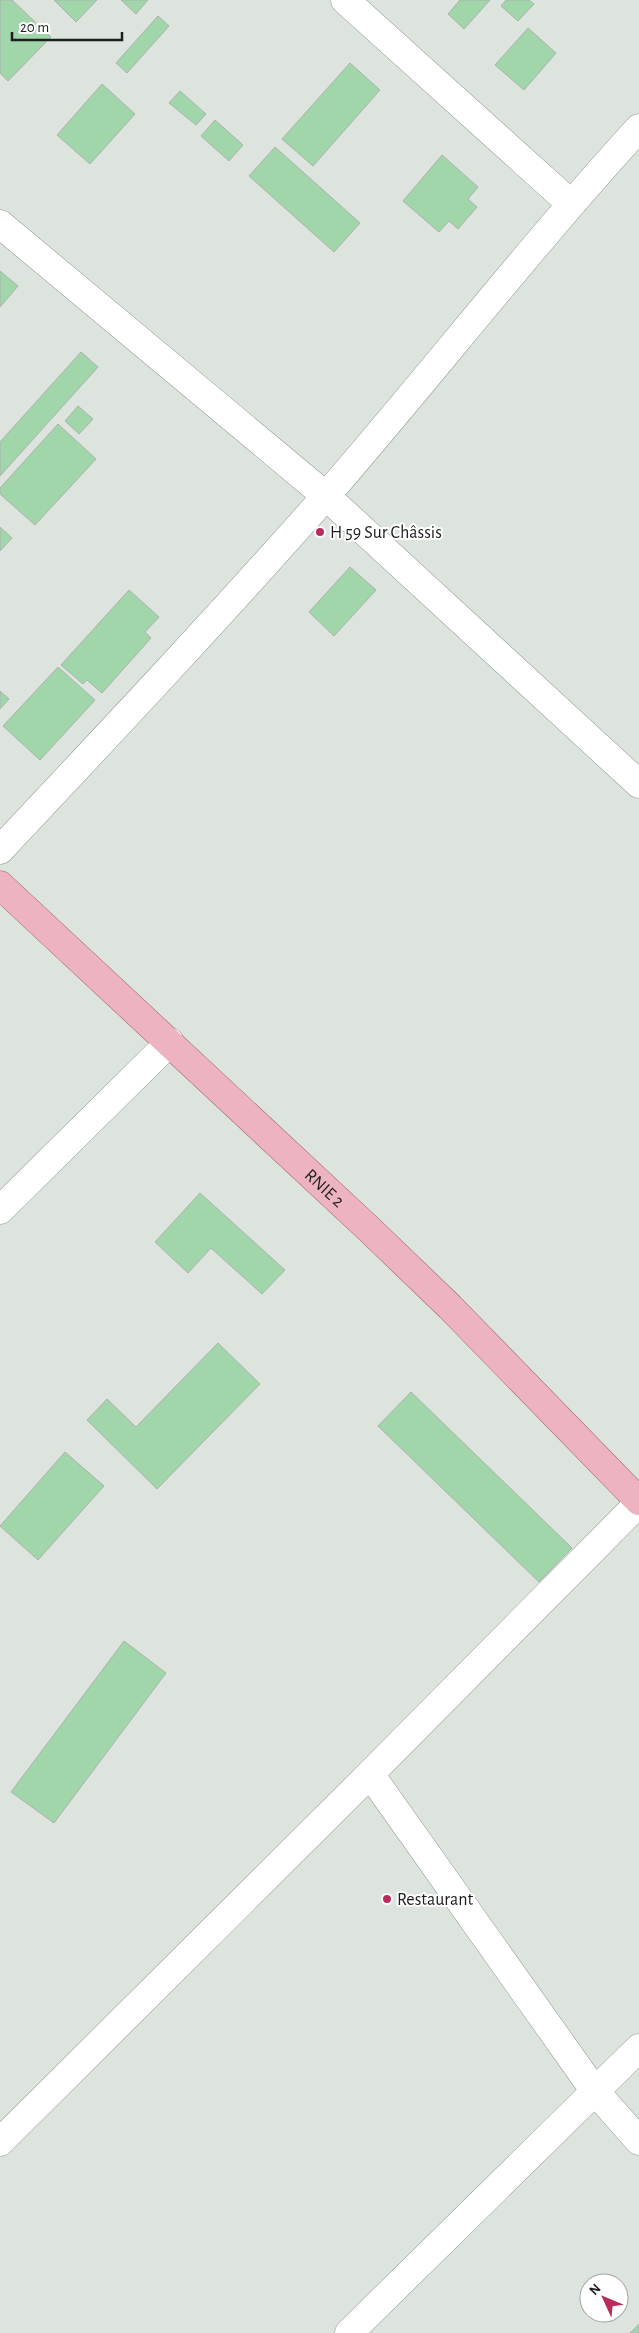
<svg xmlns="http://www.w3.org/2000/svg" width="639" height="2333" font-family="'Alegreya Sans',sans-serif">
  <rect width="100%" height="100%" fill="#dde4de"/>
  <path fill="#a1d6ab" stroke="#abb2ac" d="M0,0H12L51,37L8,81L0,73Z
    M54,0H97L76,22Z
    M121,0H148L136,14Z
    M460,0H490L464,29L448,14Z
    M506,0H529L534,4L518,21L501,6Z
    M158,16L169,26L127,73L116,63Z
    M528,28L556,53L524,90L495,65Z
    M350,63L380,90L313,166L282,139Z
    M102,84L135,114L90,164L57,135Z
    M180,91L206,114L196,125L169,103Z
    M215,120L243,145L229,161L201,136Z
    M275,147L360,223L334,252L249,176Z
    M442,155L478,187L468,199L477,207L458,229L449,221L439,232L403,201Z
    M0,271L18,286L0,307Z
    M81,352L98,367L0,476V442Z
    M78,406L93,419L79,434L65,421Z
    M58,424L96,459L35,525L0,494V488Z
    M0,527L12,538L0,551Z
    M350,567L376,590L334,636L309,612Z
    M129,590L159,617L145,632L151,638L102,693L87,680L83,684L61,665Z
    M58,667L95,700L40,760L3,726Z
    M0,691L9,699L0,709Z
    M200,1193L285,1270L262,1294L211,1248L188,1273L155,1242Z
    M218,1343L260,1384L157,1489L87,1420L107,1399L136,1427Z
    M411,1392L572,1548L539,1582L378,1426Z
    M65,1452L104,1486L38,1560L0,1526Z
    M124,1641L166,1673L54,1823L11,1792Z
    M639,2324V2333H630Z"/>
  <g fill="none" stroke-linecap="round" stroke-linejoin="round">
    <g stroke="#929993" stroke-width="29">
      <path id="minor" d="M345,0L570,203
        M0,224L326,496L639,784
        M0,850C109,734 219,617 325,497C431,375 530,247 639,128
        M0,1210L170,1042
        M370,1774L594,2090L639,2141
        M0,2142L370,1774L639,1503
        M349,2333L639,2048"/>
    </g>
    <g stroke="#9c5f6c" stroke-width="29">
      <g id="primary">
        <path id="s1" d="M0,885L370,1230L450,1307L639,1501"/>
      </g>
    </g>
    <use href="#minor" stroke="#fff" stroke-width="28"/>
    <use href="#primary" stroke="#edb3c1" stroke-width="28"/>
  </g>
  <g fill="#b92b5c" stroke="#fff" stroke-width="2">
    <circle cx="320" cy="532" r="5"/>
    <circle cx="387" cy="1899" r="5"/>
  </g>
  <g text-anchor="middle" stroke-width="4" stroke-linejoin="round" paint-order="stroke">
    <g font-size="18" fill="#1c1f1c" stroke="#fff" text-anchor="start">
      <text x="330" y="538">H 59 Sur Châssis</text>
      <text x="397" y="1905">Restaurant</text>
    </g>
    <g font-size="18" fill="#1c1f1c" stroke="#fff">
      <text dy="6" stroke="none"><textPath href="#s1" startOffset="444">RNIE 2</textPath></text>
    </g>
  </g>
  <g transform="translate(604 2298) rotate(314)"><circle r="24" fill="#ffffff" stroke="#a4a5a4"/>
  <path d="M0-4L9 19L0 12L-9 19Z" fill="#b92b5c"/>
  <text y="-8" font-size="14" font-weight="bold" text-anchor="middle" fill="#1c1f1c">N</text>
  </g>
  <path d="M12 32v8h110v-8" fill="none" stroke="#1c1f1c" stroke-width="2.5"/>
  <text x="20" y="32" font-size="15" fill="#1c1f1c" stroke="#ffffff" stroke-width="4" paint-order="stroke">20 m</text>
</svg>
